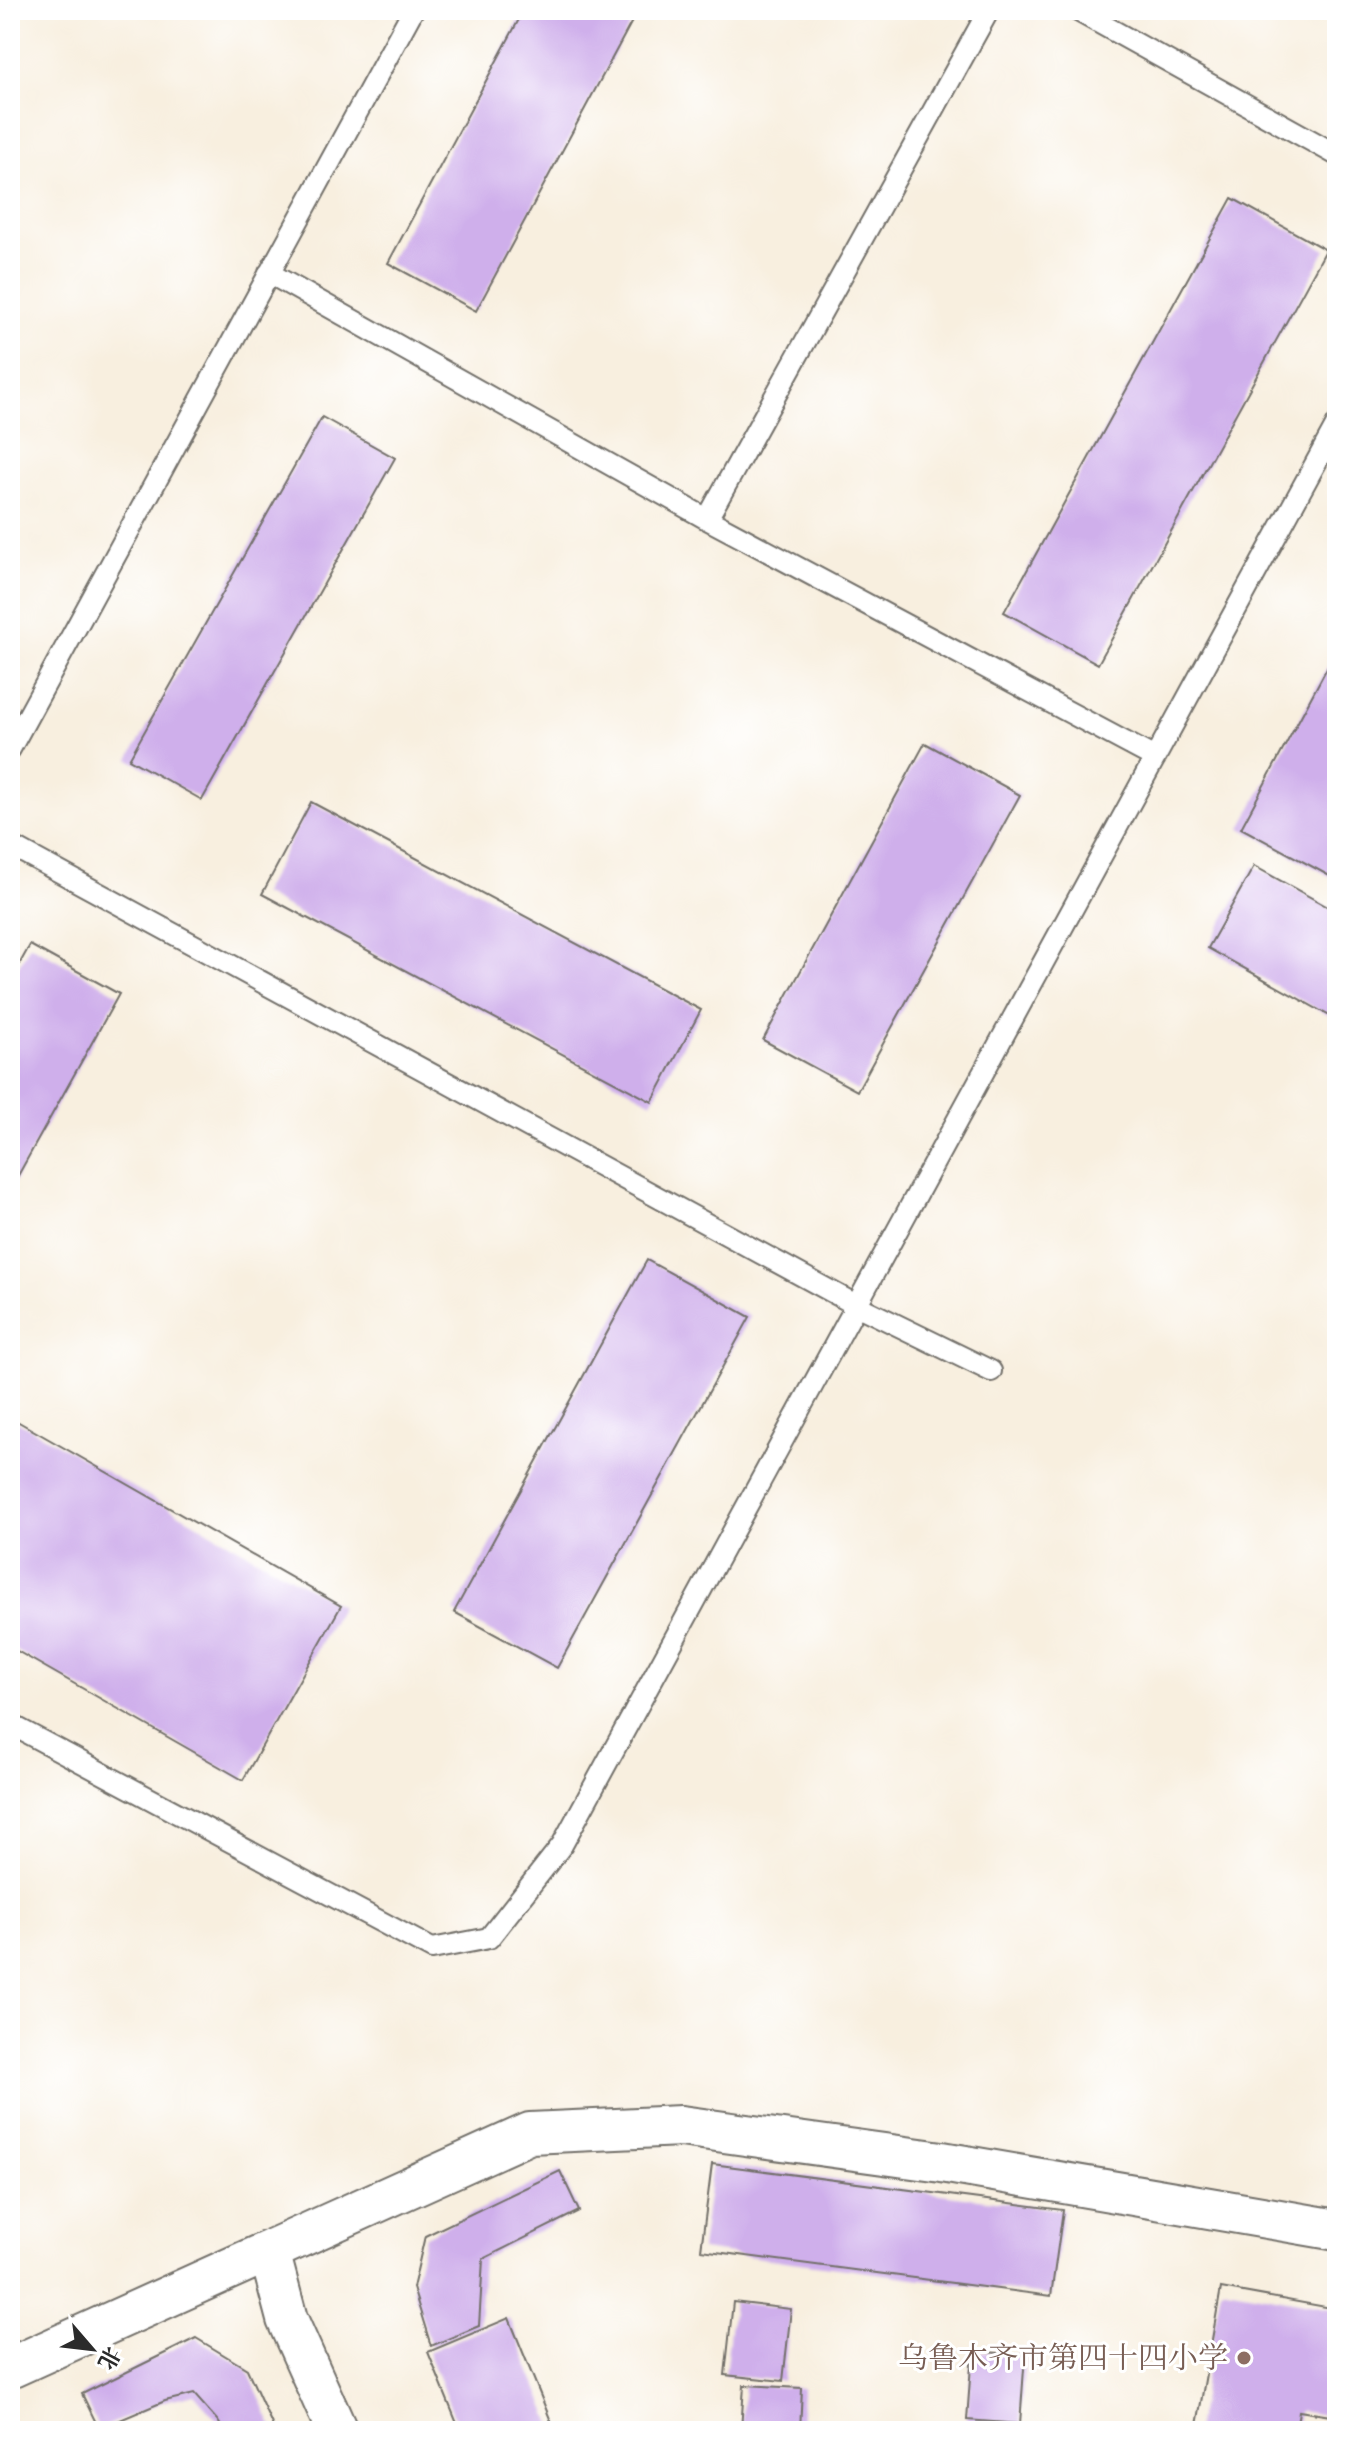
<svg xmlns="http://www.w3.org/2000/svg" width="1347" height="2441" font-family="Alegreya,'Noto Serif SC',serif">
  <rect width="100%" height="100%" fill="#fff"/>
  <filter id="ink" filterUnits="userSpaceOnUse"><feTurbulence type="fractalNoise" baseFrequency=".0125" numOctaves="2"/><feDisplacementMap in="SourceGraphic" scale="16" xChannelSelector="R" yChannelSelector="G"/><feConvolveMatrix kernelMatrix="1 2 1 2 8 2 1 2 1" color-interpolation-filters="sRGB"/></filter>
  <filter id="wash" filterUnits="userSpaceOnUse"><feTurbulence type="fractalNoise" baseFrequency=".006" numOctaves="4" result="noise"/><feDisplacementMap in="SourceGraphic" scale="32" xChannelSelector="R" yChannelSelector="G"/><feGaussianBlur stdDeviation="1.8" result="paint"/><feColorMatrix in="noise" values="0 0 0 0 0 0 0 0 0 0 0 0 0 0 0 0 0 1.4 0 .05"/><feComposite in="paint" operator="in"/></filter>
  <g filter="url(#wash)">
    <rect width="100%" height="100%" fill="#f8efdf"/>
    <g id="blocks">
      <path fill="#cfafeb" d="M524,10H638L476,311L388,263Z
        M1232,198L1326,250L1098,664L1004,612Z
        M322,417L395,458L202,800L129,759Z
        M1337,649V880L1241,828Z
        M925,743L1020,795L857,1091L763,1040Z
        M311,802L701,1010L652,1102L262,894Z
        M1254,866L1337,912V1020L1208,948Z
        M30,945L119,994L10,1190V981Z
        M647,1260L750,1317L557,1668L454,1612Z
        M10,1417L341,1606L243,1780L10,1647Z
        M712,2164L1063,2210L1051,2296L701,2250Z
        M560,2171L579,2211L483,2259L479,2326L431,2346L413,2288L425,2236Z
        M1221,2288L1337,2309V2417L1299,2411L1296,2431H1196Z
        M733,2302L791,2309L783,2381L725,2375Z
        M509,2318L555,2431H460L428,2352Z
        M196,2338L247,2369L275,2431H224L218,2421L194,2394L165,2401L99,2429L82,2394Z
        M972,2351L1025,2355L1020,2424L967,2420Z
        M744,2385L802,2388L800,2431H741Z"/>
    </g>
  </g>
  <g filter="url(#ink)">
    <use href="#blocks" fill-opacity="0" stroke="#73706a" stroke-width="2"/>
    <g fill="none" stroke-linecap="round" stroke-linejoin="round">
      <g stroke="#73706a" stroke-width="24">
        <path id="lane" d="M1076,10L1337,155
          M269,273L707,519L1155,758
          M707,519L989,10
          M10,749L413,10
          M10,845L856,1305L991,1371
          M10,1724L432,1949L489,1938L562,1845L1337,424"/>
      </g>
      <g stroke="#73706a" stroke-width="44">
        <path id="street" d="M269,2251L287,2319L337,2431
          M10,2368L530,2133L681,2126L942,2162L1337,2230"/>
      </g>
      <use href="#lane" stroke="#fff" stroke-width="20"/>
      <use href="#street" stroke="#fff" stroke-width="40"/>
    </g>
  </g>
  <circle fill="#8d6e63" stroke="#fff" stroke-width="3" cx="1244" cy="2358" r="8"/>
  <g text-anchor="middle" stroke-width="6" stroke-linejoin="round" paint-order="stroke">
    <g font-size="30" fill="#785e54" stroke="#fff" text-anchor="end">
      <text x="1228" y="2368">乌鲁木齐市第四十四小学</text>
    </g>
  </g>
  <rect width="1347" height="2441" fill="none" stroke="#fff" stroke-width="40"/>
  <g transform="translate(92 2349) rotate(118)" stroke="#ffffff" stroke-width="6" paint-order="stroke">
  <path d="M0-6L14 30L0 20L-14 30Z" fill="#2b2b2b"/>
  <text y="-12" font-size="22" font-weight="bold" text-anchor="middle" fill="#2b2b2b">北</text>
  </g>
</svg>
